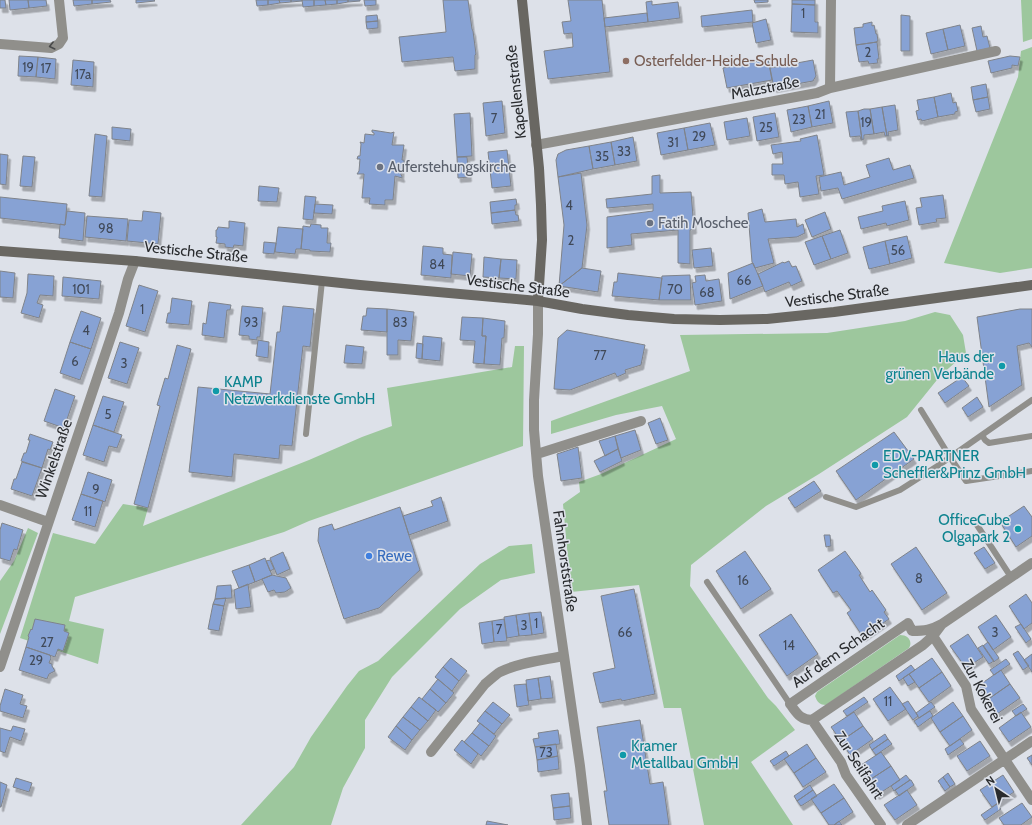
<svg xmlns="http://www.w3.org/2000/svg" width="1032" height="825" font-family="Cabin,sans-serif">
  <defs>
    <filter id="shadow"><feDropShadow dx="2.5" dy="4.5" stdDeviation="0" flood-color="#0004"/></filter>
  </defs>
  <rect width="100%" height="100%" fill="#dde1e9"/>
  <path fill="#9dc79d" d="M1021,0H1032V39L1023,42Z
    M1032,47V268L1000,273L944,263L1018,77L1021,51Z
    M935,312L950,315L963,335L966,353L941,375L907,417L819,474L766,506L691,565L690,586L768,698L776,706L795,730L751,762L793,825H704L681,708H664L639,585L571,592L563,504L580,492L579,482L601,474L676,439L662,406L616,415L551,434V421L690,371L680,335L827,333L905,321Z
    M515,346H524L523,446L309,521L284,532L75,597L69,621L104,629L98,664L20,638L53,533L95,544L123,504L148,508L143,526L309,460L362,437L392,426L387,388L512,367Z
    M28,528L38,533L0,634V581L14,561Z
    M532,544L535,573L501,580L460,609L392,677L365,720V748L343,788L331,825H241L294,767L311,737L347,686L359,671L378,661L480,564L509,546Z
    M900,635C908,635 913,641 909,648L826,705C820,705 817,702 815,696L817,692Z"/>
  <path fill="#87a2d4" stroke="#7f838a" filter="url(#shadow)" d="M0,0H5L6,8H0Z
    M9,0H28L29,8L10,10Z
    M28,0H46L47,6L29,8Z
    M73,0H92V4L74,6Z
    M92,0H110L111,2L92,4Z
    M136,0H154L155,1L136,3Z
    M256,0H268V5L257,6Z
    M268,0H279L280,3L268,5Z
    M279,0H291V2L280,3Z
    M291,0H302V1L291,2Z
    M302,0H314V6L303,7Z
    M314,0H325L326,5L314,6Z
    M325,0H337V4L326,5Z
    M337,0H348V2L337,4Z
    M348,0H360V1L348,2Z
    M364,0H376V5L365,6Z
    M443,0H468L472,29L473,31L476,54L475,55V69L455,71L453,57L402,62L399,37L446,32Z
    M568,0H602L610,72L548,79L544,51L573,47L572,33L564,34L562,22L571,21Z
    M754,0H768V2L755,3Z
    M792,0H815V5L792,4Z
    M652,1V5L678,2L680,18L648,22L646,2Z
    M792,4L815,5V22H818V33L791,32Z
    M752,10L753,22L702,27L701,16Z
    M647,13L648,22L605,27L604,18Z
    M377,15L378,21L366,22V16Z
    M901,15L910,16V51H901Z
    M766,19L771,40L756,43L752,23Z
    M378,21V28L367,29L366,22Z
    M872,22V26L874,25L876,34H877L878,41H877V42L856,45L854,28L863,27V24Z
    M960,25L965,46L948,50L943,29Z
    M981,26L983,37L987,36L990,48L977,51L972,28Z
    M943,29L948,50L931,54L926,33Z
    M877,42L879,59H877L878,63L869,64L868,61L859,62L856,45Z
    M19,56L38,57L36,77L18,76Z
    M1010,56L1020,57L1018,66L1012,65V68L991,73L988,61Z
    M38,57L56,59L55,79L36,77Z
    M768,59L772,80L727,88L723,68Z
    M73,60L94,62L93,87L71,85Z
    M813,60L816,76L813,81L774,88L770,68Z
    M986,84L988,97L973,100L971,87Z
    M951,93L953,103L956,102L958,111L955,112V114L938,117L934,97Z
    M934,97L938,117L922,121L921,119L918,120L916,111L919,110L917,100Z
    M988,97L990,109L976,112L973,100Z
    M502,101L505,133L486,136L483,103Z
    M829,101L833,123L812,127L808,106Z
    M895,105L898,130L888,132L889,136H887L882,107Z
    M808,106L812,127L791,132L787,110Z
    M882,107L887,136H885L884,132L874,134L870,109Z
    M864,109H870L874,134L864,135V139L862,140L858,111Z
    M858,111L862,140H861L860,136L850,137L846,112Z
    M470,113L472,156L457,157L454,114Z
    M775,113L779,137L757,141L753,117Z
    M747,118L750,136L727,140L724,122Z
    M710,123L715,145L688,150L684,128Z
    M112,127L131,129L130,141L112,139Z
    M684,128L688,150L661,155L657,133Z
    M372,130L391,133L394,132L392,145H404L402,160H404V163H402L401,175L402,176V178L395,176L393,200H385V205L369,204L370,198H362L364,174H357L359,171L360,159H357L358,156H360L361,144L360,142L364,143L365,134L374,135V133L372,132Z
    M95,134L107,136L102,197L89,196Z
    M817,135L824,175L816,176L819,194L800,197L798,182L785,184L784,175H772V164H783L782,152L773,154L771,145L801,141L800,139Z
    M633,137L637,161L615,165L611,142Z
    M611,142L615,165L593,169L589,146Z
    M589,146L593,169L558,177L556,160L558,154L566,150Z
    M507,150L511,186L492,188L488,152Z
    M0,154L8,155L6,185L0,184Z
    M23,156L35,157L32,187L20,186Z
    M457,157H467L469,177L458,178Z
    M889,158L893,170L910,165L914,178L842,199L838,188L821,191L819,177L841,172L844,185L870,177L866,165Z
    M581,173L587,225L582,268L559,286L564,225L558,177Z
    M660,175V193L691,192L694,229L690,230V264L678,263V230L631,234L632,245L607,248V217L653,211V204L607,208L606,199L652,194V176Z
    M259,186L279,188L277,202L258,201Z
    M943,195L946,218L936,219L937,222L919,225L916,208L922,207L920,198Z
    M305,196L316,197L313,220L303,219Z
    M0,197L67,204L65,225L0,218Z
    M516,199L517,205H515V210L491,213L490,202Z
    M905,201L909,220L887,226L886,223L861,229L858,217L883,211L882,206Z
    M315,204L333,205L332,214L314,213Z
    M762,209L765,222L796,219L797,227L803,224L805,233L797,237L768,239L774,263L755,268L752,262L748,213Z
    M515,210L516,215H518L519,221L492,224L491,213Z
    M67,211L85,213L83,241L59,238L60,224L65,225Z
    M143,211L161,213L158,244L127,241L129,220L142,221Z
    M825,212L831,229L812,237L805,220Z
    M87,216L128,219L126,241L85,237Z
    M229,221L245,223L243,246L234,245L233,248L225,247V244L216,243L217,237H216V230H217L218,227L228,228H229Z
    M311,224L321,225V228H328L327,243H331L330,252L310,251V250L301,249L303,226L310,227Z
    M278,227L303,229L301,249H296L295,254L275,252Z
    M840,230L848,253L831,259L822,236Z
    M822,236L831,259L814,265L805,242Z
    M907,236L912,258L890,264L885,241Z
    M885,241L890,264L869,269L863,247Z
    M264,242L276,243L274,254L263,253Z
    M423,246L443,248V254L452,255L451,278L421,275Z
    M711,248L713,266L694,268L692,250Z
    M453,252L472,254L470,276L451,274Z
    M484,257L501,259L499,278L483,277Z
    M501,259L517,260L516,279L499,278Z
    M789,261L792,267L796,266L802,281L791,286L789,282L765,292L758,274L783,262L784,263Z
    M753,263L763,286L730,299L728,273Z
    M582,268L601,271L598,292L559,286Z
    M0,271L15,273L13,298L0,297Z
    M618,273L662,278L659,300L612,296L614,282H617Z
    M28,274L54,276L53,296L40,295L37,303L43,305L39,318L21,313L27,293Z
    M690,275L691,300H659L662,276Z
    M705,275L706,281L719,279L722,301L695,305L692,283L696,282L695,276Z
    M63,277L101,281L99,299L62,296Z
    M139,285L158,291L145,332L126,326Z
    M172,298L192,301L189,325L166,323L168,313H170Z
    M209,302L231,305L230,310H227L224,338L202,335L203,323L206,324Z
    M242,306L263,308L260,337H257V340L249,339V336L239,335Z
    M283,306L314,309L310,347L303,346L292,446L280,445L279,459L234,454L232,477L189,472L198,387L270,394L277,332H280Z
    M367,308L387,309V332L361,330L363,316H366Z
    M387,309L414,312L411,341L398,340V355H387Z
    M1020,309H1032V347L1029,343L1017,346L1022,385L989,407L977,317Z
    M81,311L101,318L91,349L70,342Z
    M462,317L483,318L482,336H486L484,364L473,363L475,341L460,340Z
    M483,318L505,321L504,338H502L500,365L484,364L486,336H482Z
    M567,330L645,345L641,365L625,370L626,373L617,377L615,373L570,390L554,389L558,338Z
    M423,336L442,338L440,361L422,359Z
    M258,340L269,342L268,358L256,356Z
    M70,342L91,349L80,380L60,373Z
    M120,342L139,348L127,384L108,378Z
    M417,343L423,344L422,359L416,358Z
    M177,345L191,349L148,508L134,504L160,406L157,405L165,378L168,379Z
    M346,345L364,347L362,364L344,363Z
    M962,377L969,386L945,403L938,393Z
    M55,389L75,396L64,428L44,421Z
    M103,396L124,402L114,432L93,425Z
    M977,397L983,407L968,417L962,408Z
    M660,418L668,440L656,444L648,423Z
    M93,425L122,435L117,448L109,446L104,462L83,455Z
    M635,430L641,450L621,458L615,436Z
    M894,432L914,459L856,500L836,471Z
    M30,434L53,442L50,450L48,449L42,468L21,461L24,453H26L30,440H28Z
    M615,436L618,449L605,456L599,441Z
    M578,447L582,478L561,481L557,454Z
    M618,449L622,461L600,472L594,461Z
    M22,462L42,468L32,496L11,489L14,479H16Z
    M88,472L112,480L105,502L81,494Z
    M814,481L821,491L795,508L788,498Z
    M81,494L103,501L95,527L72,520Z
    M441,497L448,521L409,535L403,516L433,506L431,501Z
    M1024,506L1032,517V536L1016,547L1000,522Z
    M400,507L420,570L379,608L344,619L318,541L319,528L332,524L334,530Z
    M2,523L23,530L17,550L14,549L10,561L0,558V530Z
    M824,535H830L831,546L826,547Z
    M916,547L947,593L922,610L891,564Z
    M984,547L995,563L985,569L974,553Z
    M745,551L771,589L741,609L716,571Z
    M845,551L860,572L861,574L859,575L870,592L872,590L886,610L884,612L889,619L863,637L847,613L851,610L837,591L833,593L818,570Z
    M283,552L290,569L277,575L270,558Z
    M265,558L272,575L255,582L249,565Z
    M270,560L274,569L270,571L266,561Z
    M249,565L255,582L239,588L232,571Z
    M272,575L286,578L291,588L285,592L276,593L274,590L268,592L262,579Z
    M248,584L251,607L236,609L234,590Z
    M231,585L232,598L215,599L217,586Z
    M634,589L655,694L622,701L621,699L600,703L593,673L615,668L601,596Z
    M1026,594L1032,603V623L1024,629L1009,606Z
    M226,598L224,606L213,604L215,599Z
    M213,604L224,606L219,631L208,629Z
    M541,612L544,633L532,635L529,613Z
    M529,613L532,635L519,636L516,615Z
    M791,614L818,654L787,676L759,635Z
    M516,615L519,636L507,638L504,617Z
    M996,615L1011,637L993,650L978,627Z
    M35,619L65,625L64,631L69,633L63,651L58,649L55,657L26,647L29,637L28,636L31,629L32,630Z
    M504,619L507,641L494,642L492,621Z
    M492,621L494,642L482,644L479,623Z
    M1021,624L1031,639L1026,643L1015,627Z
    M968,634L983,657L966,668L950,646Z
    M988,642L999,658L994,662L983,646Z
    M983,645L994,661L989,664L978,648Z
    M26,647L50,655L51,658L49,663L52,664V666L55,671L49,674L47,679L19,670Z
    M1018,651L1029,666L1023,670L1013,654Z
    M1032,654V672L1024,660Z
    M451,658L467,671L459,681L443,667Z
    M932,658L942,672L919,688L909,674Z
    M1006,659L1010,664L994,675L990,670Z
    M911,665L915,670L899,681L896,676Z
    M443,667L459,681L452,691L435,677Z
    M1001,670L1010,684L987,700L978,686Z
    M942,672L951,686L929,702L919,688Z
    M909,674L915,682L908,686L903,678Z
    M550,676L553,698L541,699L538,678Z
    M538,678L541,699L528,701L526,680Z
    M438,679L454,693L446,703L430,689Z
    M526,684L529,705L517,707L514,685Z
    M1010,684L1020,698L997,714L987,700Z
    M890,687L906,709L888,721L873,699Z
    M5,689L23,695L20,704L27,706L23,718L0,711V706Z
    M430,689L446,703L438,712L422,699Z
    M419,697L436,710L428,721L411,707Z
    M864,697L868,702L847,716L843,711Z
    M908,701L918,716L913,720L902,704Z
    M493,702L510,715L502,724L485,711Z
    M931,702L935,707L919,718L916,713Z
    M953,702L963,716L940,732L931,718Z
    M1023,704L1027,709L1016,716L1012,711Z
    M411,707L428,721L420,730L403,717Z
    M485,711L502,724L494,734L477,721Z
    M930,711L933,716L918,727L914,721Z
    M854,712L863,726L841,741L831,727Z
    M1021,712L1031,727L1009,742L999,728Z
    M963,716L972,730L950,746L940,732Z
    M403,717L420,730L412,740L396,726Z
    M640,720L650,784L663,782L669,825H609L604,791H607L597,727Z
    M480,723L496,736L489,746L472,733Z
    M13,726L25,729L21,741L10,737L5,753L0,751V728L11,731Z
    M396,726L412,740L405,750L388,737Z
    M863,726L873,739L850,755L841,741Z
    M558,730L560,744L535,747L533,739L539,738L538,733Z
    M472,733L489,746L481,756L464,742Z
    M885,734L888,739L872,750L869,745Z
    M888,739L892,744L876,755L872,750Z
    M960,739L964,744L948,755L945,749Z
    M462,740L478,754L471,764L454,750Z
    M980,741L990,756L967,771L957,756Z
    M556,744L558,756L537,760L535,747Z
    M807,744L816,758L794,773L784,759Z
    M786,751L789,756L774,766L770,761Z
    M881,752L891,766L868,781L858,767Z
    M1032,755V765L1027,758Z
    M558,756L559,769L538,772L537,760Z
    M816,758L826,772L803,787L794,773Z
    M891,766L900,780L877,795L868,781Z
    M948,773L955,784L950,787L943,777Z
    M906,775L910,780L894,791L891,786Z
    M1003,775L1014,792L992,807L980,790Z
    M943,777L950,787L945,791L938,781Z
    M16,778L32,783L29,792L13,787Z
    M910,780H911L914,785L899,796L895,790Z
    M0,782L7,785L1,807H0Z
    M834,784L844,798L821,813L811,799Z
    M810,785L813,790L797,801L794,796Z
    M813,790L817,796L801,806L797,801Z
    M907,790L917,805L895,820L884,805Z
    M569,793L570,806L553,808L551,795Z
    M844,798L853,812L834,825H829L821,813Z
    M1022,803L1032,817L1021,825H1004L999,818Z
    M997,804L1001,809L985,820L981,815Z
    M570,806L571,818L554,820L553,808Z
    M487,821L508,825H486Z
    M839,821L842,825H834Z"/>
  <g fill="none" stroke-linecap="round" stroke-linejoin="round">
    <path stroke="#908f8b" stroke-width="6" d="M921,410L950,457L966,481L1032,471
      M306,434L322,281
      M982,435L985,440L989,443L1032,436
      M826,497L856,507L900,490L939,465L1032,400
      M977,525L1011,577
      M707,582L790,704"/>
    <path stroke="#908f8b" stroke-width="10" d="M0,44L51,48L59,44L63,38L59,0
      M830,88L831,0
      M536,145L801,96L817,93L830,88L996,51
      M538,301V334L534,400V430L538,476L580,766L587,825
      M537,454L641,421
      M0,505L48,522
      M942,624C931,630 925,631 912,631L908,623L790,704C797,713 800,720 812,720L923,645L933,636L942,624L1032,563
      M933,636L966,686L971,709L1032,800
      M0,667L119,313L128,279L135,261
      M812,720L841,762L846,775L881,825
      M431,752L485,684C490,680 495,675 500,672C517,663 544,660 563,656
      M907,825L1032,741"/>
    <path stroke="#696762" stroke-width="10" d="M522,0L539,168L541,205L542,240L538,301
      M0,251L135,261L360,285L538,301L582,309L628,315L674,319L720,320L767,319L834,312L1032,285"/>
  </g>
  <defs><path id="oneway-chevron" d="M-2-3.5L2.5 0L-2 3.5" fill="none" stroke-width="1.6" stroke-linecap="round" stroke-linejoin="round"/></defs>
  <use stroke="#48494a" href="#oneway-chevron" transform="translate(52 46) rotate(166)"/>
  <circle fill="#8d6e63" stroke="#dde1e9" stroke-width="1.5" cx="626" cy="61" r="4"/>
  <g fill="#6b7280" stroke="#dde1e9" stroke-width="1.5">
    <circle cx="380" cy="167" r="4"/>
    <circle cx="650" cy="223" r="4"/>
  </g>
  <g fill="#0f9aa8" stroke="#dde1e9" stroke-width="1.5">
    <circle cx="1002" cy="366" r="4"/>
    <circle cx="216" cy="391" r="4"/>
    <circle cx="875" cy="465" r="4"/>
    <circle cx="1018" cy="529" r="4"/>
    <circle cx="623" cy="755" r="4"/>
  </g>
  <circle fill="#3f7fe0" stroke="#dde1e9" stroke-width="1.5" cx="369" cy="556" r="4"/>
  <g text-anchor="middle" stroke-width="3" stroke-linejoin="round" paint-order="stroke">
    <g font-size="13" fill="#404958">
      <text x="803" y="18">1</text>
      <text x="868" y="57">2</text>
      <text x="28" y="72">19</text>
      <text x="46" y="73">17</text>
      <text x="83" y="79">17a</text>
      <text x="820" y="119">21</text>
      <text x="494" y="123">7</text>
      <text x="799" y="124">23</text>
      <text x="866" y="127">19</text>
      <text x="766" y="132">25</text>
      <text x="699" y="141">29</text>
      <text x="673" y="147">31</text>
      <text x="624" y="156">33</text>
      <text x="602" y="161">35</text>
      <text x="569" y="210">4</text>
      <text x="106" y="233">98</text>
      <text x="571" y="245">2</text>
      <text x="898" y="255">56</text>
      <text x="437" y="269">84</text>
      <text x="744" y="285">66</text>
      <text x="81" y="294">101</text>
      <text x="675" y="294">70</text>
      <text x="707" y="297">68</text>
      <text x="142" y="314">1</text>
      <text x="251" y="327">93</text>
      <text x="400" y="327">83</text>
      <text x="86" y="335">4</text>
      <text x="600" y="360">77</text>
      <text x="75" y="366">6</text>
      <text x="124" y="368">3</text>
      <text x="108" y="419">5</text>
      <text x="96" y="494">9</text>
      <text x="88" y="516">11</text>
      <text x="919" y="583">8</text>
      <text x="743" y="585">16</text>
      <text x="536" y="628">1</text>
      <text x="524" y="630">3</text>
      <text x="499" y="634">7</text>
      <text x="625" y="637">66</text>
      <text x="995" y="637">3</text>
      <text x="47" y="647">27</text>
      <text x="789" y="650">14</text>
      <text x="36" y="665">29</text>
      <text x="888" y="706">11</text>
      <text x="546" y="757">73</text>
    </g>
    <g font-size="15" fill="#785e54" stroke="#dde1e9" text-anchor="start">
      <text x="634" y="66">Osterfelder-Heide-Schule</text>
    </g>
    <g font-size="15" fill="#292b2e" stroke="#dde1e9">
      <text transform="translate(765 88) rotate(-11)" y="5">Malzstraße</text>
      <text transform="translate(516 92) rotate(-96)" y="5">Kapellenstraße</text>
      <text transform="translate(196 252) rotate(6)" y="5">Vestische Straße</text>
      <text transform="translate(518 286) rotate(7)" y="5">Vestische Straße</text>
      <text transform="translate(837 296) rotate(-7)" y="5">Vestische Straße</text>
      <text transform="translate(54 459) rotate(-71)" y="5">Winkelstraße</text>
      <text transform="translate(565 561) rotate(82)" y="5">Fahnhorststraße</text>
      <text transform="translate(838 653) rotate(-35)" y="5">Auf dem Schacht</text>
      <text transform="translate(982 691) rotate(62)" y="5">Zur Kokerei</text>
      <text transform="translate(859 765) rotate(57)" y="5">Zur Seilfahrt</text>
    </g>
    <g font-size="15" fill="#5b616d" stroke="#dde1e9" text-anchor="start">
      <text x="388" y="172">Auferstehungskirche</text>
      <text x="658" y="228">Fatih Moschee</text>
    </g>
    <g font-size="15" fill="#0d838f" stroke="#dde1e9" text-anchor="start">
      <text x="994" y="362" text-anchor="end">Haus der<tspan x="994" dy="17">grünen Verbände</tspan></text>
      <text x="224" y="387">KAMP<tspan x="224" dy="17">Netzwerkdienste GmbH</tspan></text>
      <text x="883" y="461">EDV-PARTNER<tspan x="883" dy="17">Scheffler&amp;Prinz GmbH</tspan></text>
      <text x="1010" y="525" text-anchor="end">OfficeCube<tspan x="1010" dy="17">Olgapark 2</tspan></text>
      <text x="631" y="751">Kramer<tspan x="631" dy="17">Metallbau GmbH</tspan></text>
    </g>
    <g font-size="15" fill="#366cbe" stroke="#dde1e9" text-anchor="start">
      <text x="377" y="561">Rewe</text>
    </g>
  </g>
  <g transform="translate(996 789) rotate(325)" stroke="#dde1e9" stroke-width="3" paint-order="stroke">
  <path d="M0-3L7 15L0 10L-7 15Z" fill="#292b2e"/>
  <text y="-6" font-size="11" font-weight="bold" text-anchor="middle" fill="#292b2e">N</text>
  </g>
</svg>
